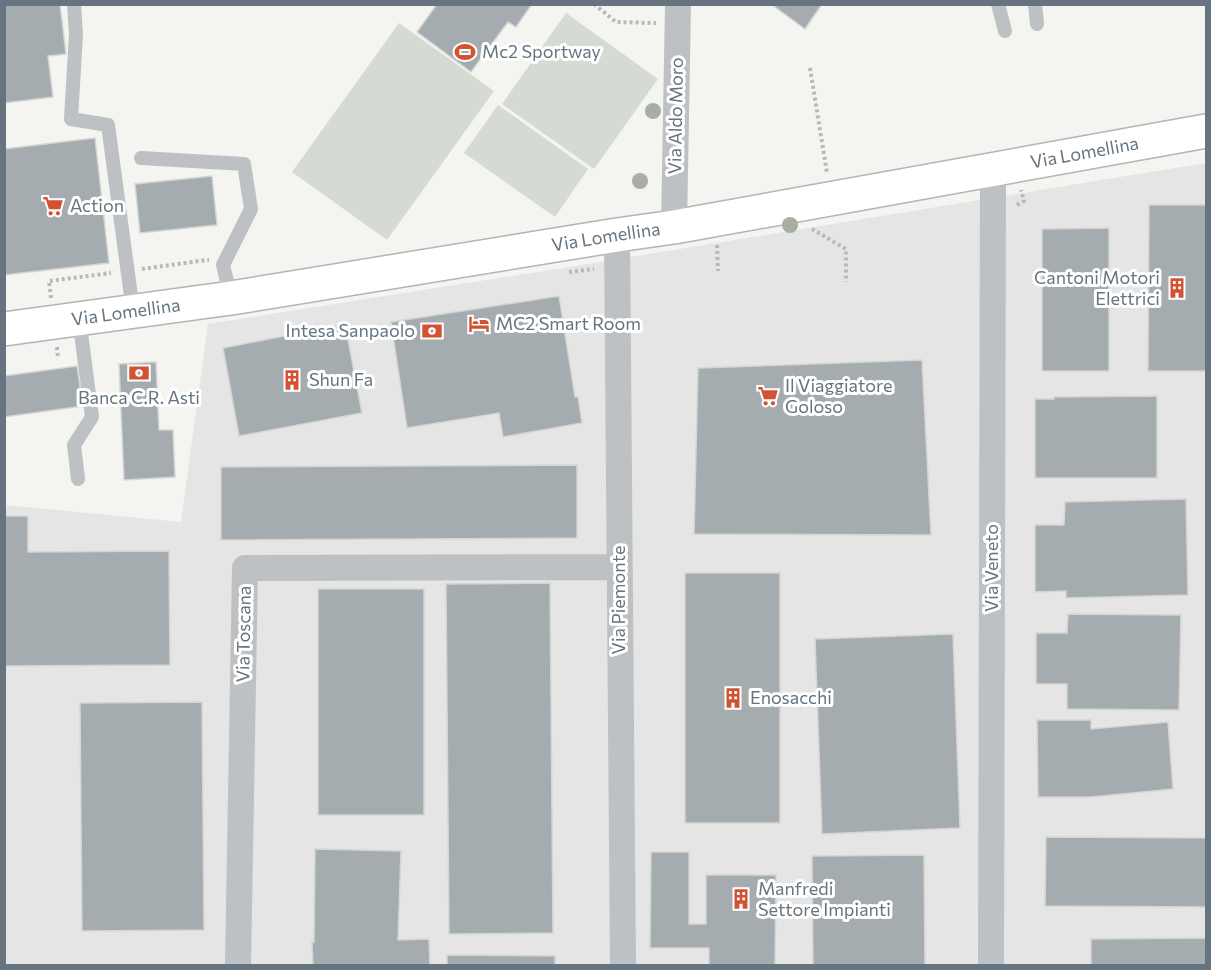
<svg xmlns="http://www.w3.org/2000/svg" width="1211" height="970" font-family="Commissioner,sans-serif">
  <rect width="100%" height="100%" fill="#f4f4f0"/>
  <path fill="#e4e5e4" d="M1206,163V965H5L4,505L181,522L208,324L588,264Z"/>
  <path fill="#d5dad2" d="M566,13L658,79L594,169L502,104Z
    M399,23L494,91L387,240L292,172Z
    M498,105L588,169L555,217L464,153Z"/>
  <path fill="#a4acb0" stroke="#d5d5d3" stroke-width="1.5" d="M4,4H60L66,54L48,56L53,97L4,103Z
    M437,4H532L516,27L508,22L471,72L417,32Z
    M771,4H822L805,29Z
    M95,138L109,263L4,275V149Z
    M212,176L217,225L140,233L135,184Z
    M1149,205H1206V371H1148Z
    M1109,228V371H1042V229Z
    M559,296L575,397H578L582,423L503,437L499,413L407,428L391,322Z
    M345,324L362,413L239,436L223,348Z
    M922,360L931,535L694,534L698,368Z
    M156,362L159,430H173L175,477L124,480L119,364Z
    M77,366L83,406L4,417V376Z
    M1157,396V478H1035V399H1054V397Z
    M577,465V538L221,540V467Z
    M1186,499L1188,595L1066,598V591L1035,592V525H1064L1065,502Z
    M4,516H28V552L169,551L170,665L4,666Z
    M685,573H780V823H685Z
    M550,583L553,933L449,934L446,584Z
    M318,589H424V815H318Z
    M1068,614L1181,615L1179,710L1067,709V684H1036V633H1067Z
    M953,634L960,828L822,834L815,639Z
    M202,702L204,930L82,931L80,703Z
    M1037,720H1091V729L1168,722L1173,789L1092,797H1038Z
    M4,834H5L4,949Z
    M1046,837L1206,838V907L1045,906Z
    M315,849L401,851L398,940L429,939L430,966H313L312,942H314Z
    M651,852H689V924H706V875H776L775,966H709V948H650Z
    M924,855L925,966H813L812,856Z
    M1206,938V966H1091V939Z
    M447,955L555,956V966H447Z"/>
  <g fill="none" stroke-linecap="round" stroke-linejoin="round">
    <g stroke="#b0b5b8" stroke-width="36">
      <g id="secondary">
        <path id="s1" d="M4,329L231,298L617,235L674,227L1206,131"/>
      </g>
    </g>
    <path stroke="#b7babc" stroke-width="4" stroke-dasharray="3 3" stroke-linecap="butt" d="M594,4L616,22L656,23
      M810,68L827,173
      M1017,205L1024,201L1021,190
      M812,229L846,249V282
      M717,245L718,271
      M142,269L206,260H209
      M569,272L594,269
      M51,298L49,281L111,273
      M57,347L58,359"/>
    <path stroke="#bdc1c4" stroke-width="14" d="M74,4L76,34L71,119L108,125L133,311
      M998,4L1005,31
      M1035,4L1037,24
      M141,158L244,164L251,209L223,265L231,298
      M78,479L74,445L92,417L79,318"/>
    <path stroke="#bdc1c4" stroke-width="26" d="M674,227L678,4
      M617,235L623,966
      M238,966L245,568L619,567
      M991,966L993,170"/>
    <use href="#secondary" stroke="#fff" stroke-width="33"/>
  </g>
  <g fill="#a7afa2">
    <circle cx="653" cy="111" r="8"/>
    <circle cx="640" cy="181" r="8"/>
    <circle cx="790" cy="225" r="8"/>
  </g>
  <defs>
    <g id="stadium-bare" transform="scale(1.62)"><path d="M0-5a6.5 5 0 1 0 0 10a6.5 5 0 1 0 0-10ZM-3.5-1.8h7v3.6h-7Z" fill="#d35231" stroke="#fff" stroke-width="2.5" paint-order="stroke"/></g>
    <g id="supermarket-bare" transform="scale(1.62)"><path d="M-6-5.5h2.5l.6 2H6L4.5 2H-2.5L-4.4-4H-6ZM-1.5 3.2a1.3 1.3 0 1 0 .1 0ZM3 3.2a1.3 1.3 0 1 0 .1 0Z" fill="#d35231" stroke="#fff" stroke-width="2.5" paint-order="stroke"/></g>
    <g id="building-bare" transform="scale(1.62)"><path d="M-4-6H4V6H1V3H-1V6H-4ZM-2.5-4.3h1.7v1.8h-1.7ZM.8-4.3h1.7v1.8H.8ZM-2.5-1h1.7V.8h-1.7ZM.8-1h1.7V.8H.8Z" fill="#d35231" stroke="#fff" stroke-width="2.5" paint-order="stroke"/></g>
    <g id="hotel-bare" transform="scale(1.62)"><path d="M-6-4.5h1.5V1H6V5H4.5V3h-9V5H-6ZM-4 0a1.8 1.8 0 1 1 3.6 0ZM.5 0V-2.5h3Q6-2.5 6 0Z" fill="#d35231" stroke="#fff" stroke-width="2.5" paint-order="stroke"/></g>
    <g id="bank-bare" transform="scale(1.62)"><path d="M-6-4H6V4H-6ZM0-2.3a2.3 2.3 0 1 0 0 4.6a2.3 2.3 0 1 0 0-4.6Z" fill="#d35231" stroke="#fff" stroke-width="2.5" paint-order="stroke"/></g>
  </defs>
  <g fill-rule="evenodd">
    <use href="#stadium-bare" x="465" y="52"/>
    <use href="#supermarket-bare" x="53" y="206"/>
    <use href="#building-bare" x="1177" y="288"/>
    <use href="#hotel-bare" x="479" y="324"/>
    <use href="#bank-bare" x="432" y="331"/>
    <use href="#bank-bare" x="139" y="373"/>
    <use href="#building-bare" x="292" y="380"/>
    <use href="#supermarket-bare" x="768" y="396"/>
    <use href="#building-bare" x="733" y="698"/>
    <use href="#building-bare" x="741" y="899"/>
  </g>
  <g text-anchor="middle" stroke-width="6" stroke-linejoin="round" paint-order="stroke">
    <g font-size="18" fill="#65747f" stroke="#fff" text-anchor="start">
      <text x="482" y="58">Mc2 Sportway</text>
      <text x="70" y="212">Action</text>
      <text x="1160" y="284" text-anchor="end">Cantoni Motori<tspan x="1160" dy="21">Elettrici</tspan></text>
      <text x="496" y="330">MC2 Smart Room</text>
      <text x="415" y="337" text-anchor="end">Intesa Sanpaolo</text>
      <text x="309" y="386">Shun Fa</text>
      <text x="785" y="392">Il Viaggiatore<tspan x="785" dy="21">Goloso</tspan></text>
      <text x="139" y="404" text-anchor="middle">Banca C.R. Asti</text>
      <text x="750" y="704">Enosacchi</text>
      <text x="758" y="895">Manfredi<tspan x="758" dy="21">Settore Impianti</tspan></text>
    </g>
    <g font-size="18" fill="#65747f" stroke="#fff">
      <text transform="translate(676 116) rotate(-89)" y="6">Via Aldo Moro</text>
      <text dy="6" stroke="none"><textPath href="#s1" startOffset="1095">Via Lomellina</textPath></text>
      <text dy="6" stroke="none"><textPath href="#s1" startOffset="609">Via Lomellina</textPath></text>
      <text dy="6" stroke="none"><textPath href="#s1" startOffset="123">Via Lomellina</textPath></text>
      <text transform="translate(992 568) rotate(-90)" y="6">Via Veneto</text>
      <text transform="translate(619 600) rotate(-90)" y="6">Via Piemonte</text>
      <text transform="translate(244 634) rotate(-89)" y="6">Via Toscana</text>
    </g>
  </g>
  <rect width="1211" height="970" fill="none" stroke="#65747f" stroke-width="12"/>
</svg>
